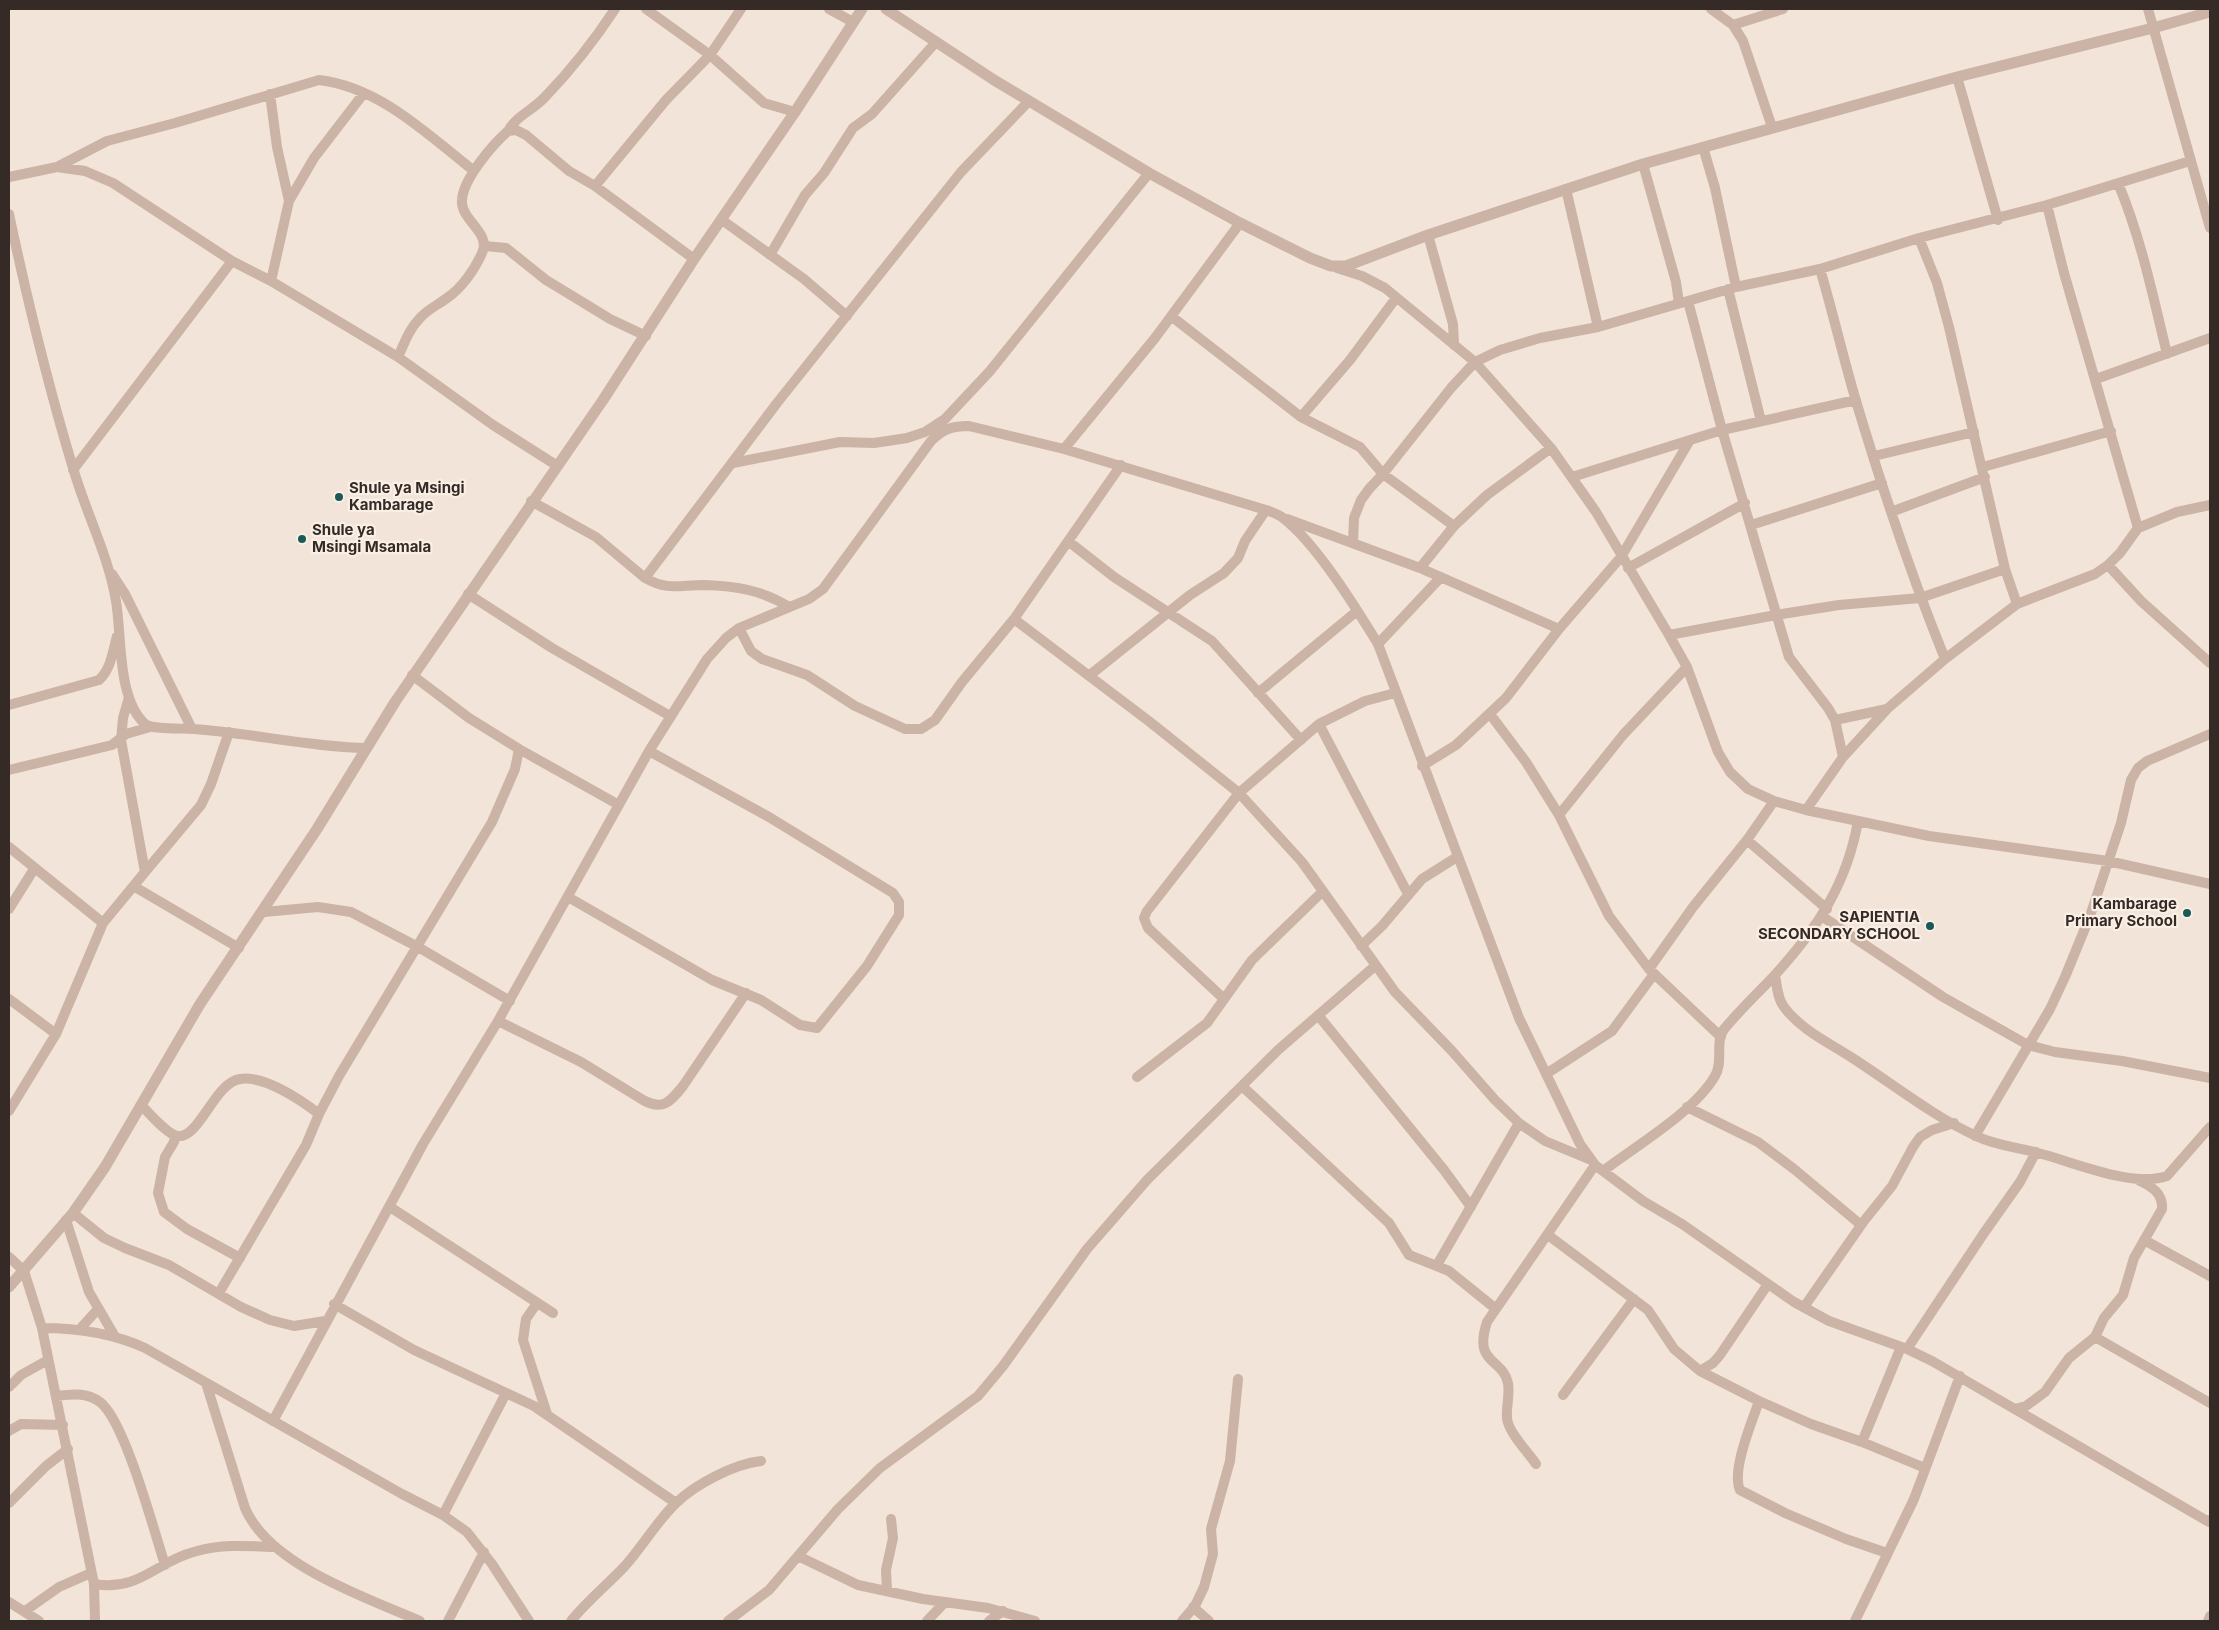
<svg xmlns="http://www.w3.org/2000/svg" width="2219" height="1630" font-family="Inter,sans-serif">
  <rect width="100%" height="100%" fill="#f2e4d9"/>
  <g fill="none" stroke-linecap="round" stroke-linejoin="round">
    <path stroke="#cbb3a5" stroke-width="10" d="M646,9L710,55L764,103L795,112
      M829,9L853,22
      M1711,9L1733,25L1743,41L1772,127
      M2148,9L2210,228
      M1733,25L1783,9
      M1957,77L1998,220
      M270,94L277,147L289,201
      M508,131C516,116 533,110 545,97C571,70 594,41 615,9
      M1703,147L1715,188L1736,287
      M1643,164L1676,282L1679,303
      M57,167L107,141L175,123L319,80C380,87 428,135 474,171
      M9,177L57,167L85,171L113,183L232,261L271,281L398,357L493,425L556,465
      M2118,183C2141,238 2153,296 2167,354
      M595,186L666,100L710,55L741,9
      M1566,189L1598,327
      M2047,205L2064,273L2138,528
      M9,214C27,299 48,385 73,468C86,513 108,554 116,601C122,636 117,699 145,724C153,730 182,728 194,729C251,733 309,747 367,748
      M722,220L804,279L847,316
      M1428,235L1453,324L1454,345
      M1919,238L1937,283L1949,327L2005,569L2017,604
      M485,246L506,248L546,280L579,300L610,319L646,336
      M770,255L805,195L824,173L853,128L872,114L936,42
      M1337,268L1362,276L1385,288L1475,362L1551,448L1596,512L1669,635L1687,667L1718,752L1730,772L1748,789L1774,801L1806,810L1929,836L2108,861L2210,884
      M1820,269C1833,313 1843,357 1856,401C1882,488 1911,575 1945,659
      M271,281L289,201L314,158L364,93
      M1728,289L1761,421
      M1688,301L1722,430L1789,657L1828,708L1835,720L1843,757
      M1171,316L1301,417L1360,447L1383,474L1454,526
      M398,357C404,344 409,329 420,318C428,309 438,305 447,298C462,288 475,269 482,253C492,233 460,220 462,200C463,179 493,144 508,131L516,130L526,135L569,171L595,186L694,259
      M2096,379L2210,338
      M1301,417L1350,360L1396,298
      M1064,449L1155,338L1240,223
      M1874,456L1974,432
      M733,463L840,442L874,443L907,438L925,432L945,419L990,371L1149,173
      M1121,465L1014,619L1150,722L1239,793L1302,862L1395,992L1452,1051L1495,1100L1519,1123L1545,1141L1591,1160
      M1983,467L2111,431
      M73,470L232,261
      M1572,477L1722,430L1856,400
      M531,501L596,537L645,578L777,403L961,172L1028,102
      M1891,512L1985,477
      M1287,519L1420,568L1559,629
      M1751,525L1882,483
      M1068,541L1114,577L1212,641L1301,740
      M1353,543L1354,518L1361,500L1369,489L1383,474L1451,388L1475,362L1500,350L1540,338L1598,327L1736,287L1820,269L1919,238L2047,205L2190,161
      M2108,565L2141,601L2210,663
      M1420,568L1454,526L1487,495L1551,448
      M1628,568L1745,503
      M112,574L125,594L192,729
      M645,578C668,591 679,585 704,585C736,586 762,590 789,607
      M468,594L552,648L670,716
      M739,628L751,651L762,659L807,675L855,706L905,729H921L935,720L962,682L1014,619
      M1669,635L1776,615L1839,605L1920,598L2005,569
      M1378,644L1441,577
      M412,675L469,718L519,749L619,805
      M1090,675L1190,595L1224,573L1238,558L1245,541L1266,510
      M1258,693L1357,611
      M9,705L99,680C111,669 113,651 117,636
      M1490,714L1526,762L1559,815L1609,916L1649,969L1721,1037
      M1835,720L1887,709
      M1319,724L1408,894
      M1422,766L1456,745L1506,698L1559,629L1621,557L1690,440
      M9,770L112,745L126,734L150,727
      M1806,810L1843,757L1887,709L1945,659L2017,604L2095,574L2108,565L2120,553L2138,528L2177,512L2210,505
      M1559,815L1623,735L1687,667
      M1747,840L1827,909
      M9,847L103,923
      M145,872L201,805L211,784L229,732
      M135,887L239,948
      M568,897L712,980L761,1000L800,1025L817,1028L867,966L899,915V902L893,893L769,817L649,751
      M9,909L34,869
      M264,912L318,907L351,912L418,947L510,1001
      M1823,917L1943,997L2028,1045L2055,1052L2122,1061L2210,1078
      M1361,946L1382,926L1422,879L1457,857
      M1649,969L1693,907L1747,840L1774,801
      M1775,975C1777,985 1777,998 1784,1007C1802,1031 1830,1043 1854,1059C1894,1085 1933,1116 1976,1136C1997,1146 2017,1147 2038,1153C2074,1162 2132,1188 2167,1176L2210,1127
      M1223,998L1148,928L1144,918L1147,911L1239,793L1319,724L1365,701L1395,693
      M9,999L56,1034
      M1318,1015L1444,1170L1471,1207
      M498,1021L581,1062L643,1100C663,1111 670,1102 683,1086L746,993
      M1546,1074L1612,1031L1654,974
      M1137,1077L1207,1023L1252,960L1322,892
      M1242,1086L1389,1223L1409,1255L1449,1271L1496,1309
      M142,1106C149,1113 167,1134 177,1136C199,1140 214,1083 240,1079C264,1075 301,1100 319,1114
      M1687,1107L1758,1142L1794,1169L1861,1225
      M9,1111L56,1034L103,923L145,872L121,740L123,718L129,697
      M174,1135V1142L165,1157L158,1193L164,1212L187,1229L240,1258
      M1975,1136L2050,1009L2065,977L2090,916L2121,823L2131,780L2138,768L2147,761L2210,734
      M1603,1171C1637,1145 1694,1112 1715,1076C1724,1062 1714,1040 1725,1028C1740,1010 1758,993 1774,976C1817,929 1847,884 1858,821
      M390,1207L553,1313
      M73,1213L104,1238L125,1248L169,1265L241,1307L270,1320L294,1326L325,1321
      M66,1220L89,1292L114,1335
      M1548,1235L1648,1310L1674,1349L1700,1371L1759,1401L1811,1424L1862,1442L1925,1468
      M2144,1240L2210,1276
      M9,1257L24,1271L42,1328L94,1584L95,1621
      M1437,1265L1519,1123
      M219,1293L306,1145L319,1114L339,1076L492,822L515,769L519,749
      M537,1303L526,1319L523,1340L547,1414
      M334,1304L414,1350L534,1406L676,1503
      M1804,1307L1864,1221L1892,1186L1913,1147L1920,1137L1932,1130L1954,1123
      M42,1328C78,1328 112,1333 145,1348L402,1494L443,1515L467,1532L492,1564L529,1621
      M79,1330L98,1309
      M2095,1337L2210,1403
      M1907,1349L1984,1233L2020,1182L2036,1152
      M1700,1371L1713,1363L1720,1355L1768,1284
      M206,1383L245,1508C269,1565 365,1597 420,1621
      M9,1387L21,1375L48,1360
      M1563,1395L1634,1299
      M56,1396C72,1394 86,1392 100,1402C125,1421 154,1531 165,1565
      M1759,1401C1752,1422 1731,1471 1740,1490L1785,1513L1846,1539L1887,1553
      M2015,1409L2026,1406L2045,1392L2069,1358L2095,1337L2104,1318L2123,1295L2134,1258L2162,1209C2163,1194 2153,1187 2140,1181
      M273,1421L423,1144L498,1021L649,751L707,659L726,638L739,628L809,599L823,589L931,441C943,429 952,426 969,426L1064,449L1266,510C1271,512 1278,514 1283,518C1316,543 1356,608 1378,644L1519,1018L1580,1144L1595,1165L1643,1201L1682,1224L1794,1302L1829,1321L1907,1349L1932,1361L2209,1522L2210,1520
      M9,1431L21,1424L63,1425
      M1862,1442L1901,1347
      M1536,1464C1528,1452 1508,1432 1507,1418C1506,1407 1510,1395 1508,1383C1502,1357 1473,1365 1487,1322L1595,1165
      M9,1503L46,1466L68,1449
      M443,1515L506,1393
      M798,1556L858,1585L923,1599L988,1608L1035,1621
      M94,1584C140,1592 156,1561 197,1551C222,1544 248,1546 273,1547
      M887,1590L886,1570L893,1538L891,1519
      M9,1602L39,1621
      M1193,1607L1209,1621
      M25,1611L59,1587L91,1573
      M448,1621L484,1552
      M571,1621C587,1601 607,1585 625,1566C643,1546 657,1521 676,1503C696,1484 734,1464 761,1461
      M728,1621L769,1590L838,1509L880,1468L978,1396L1003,1366L1087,1249L1147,1180L1278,1050L1375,966
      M927,1621L945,1602
      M989,1621L1003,1611
      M1182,1621L1195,1606L1204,1587L1213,1554L1211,1529L1230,1461L1238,1379
      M1855,1621L1914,1499L1960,1376
      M2208,1621L2210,1616"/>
    <path stroke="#cbb3a5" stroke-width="11" d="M886,9L994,80L1149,173L1240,223L1310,258L1331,266H1346L1428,235L1643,164L1957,77L2153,28L2210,12
      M9,1287L73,1213L105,1167L200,1004L317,829L395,702L603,400L694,259L795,112L862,9"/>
  </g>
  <g fill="#1b5958" stroke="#faefe5" stroke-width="2">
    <circle cx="339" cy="497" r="5"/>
    <circle cx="302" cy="539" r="5"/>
    <circle cx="2187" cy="913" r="5"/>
    <circle cx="1930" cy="926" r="5"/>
  </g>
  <g text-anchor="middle" stroke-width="4.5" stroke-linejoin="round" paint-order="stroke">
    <g font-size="15" font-weight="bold" fill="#362a26" stroke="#faefe5" text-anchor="start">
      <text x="349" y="493">Shule ya Msingi<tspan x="349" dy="17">Kambarage</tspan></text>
      <text x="312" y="535">Shule ya<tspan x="312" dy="17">Msingi Msamala</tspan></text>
      <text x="2177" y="909" text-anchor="end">Kambarage<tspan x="2177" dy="17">Primary School</tspan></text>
      <text x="1920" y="922" text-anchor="end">SAPIENTIA<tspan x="1920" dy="17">SECONDARY SCHOOL</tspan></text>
    </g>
  </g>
  <rect width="2219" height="1630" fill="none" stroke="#362a26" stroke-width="20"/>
</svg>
